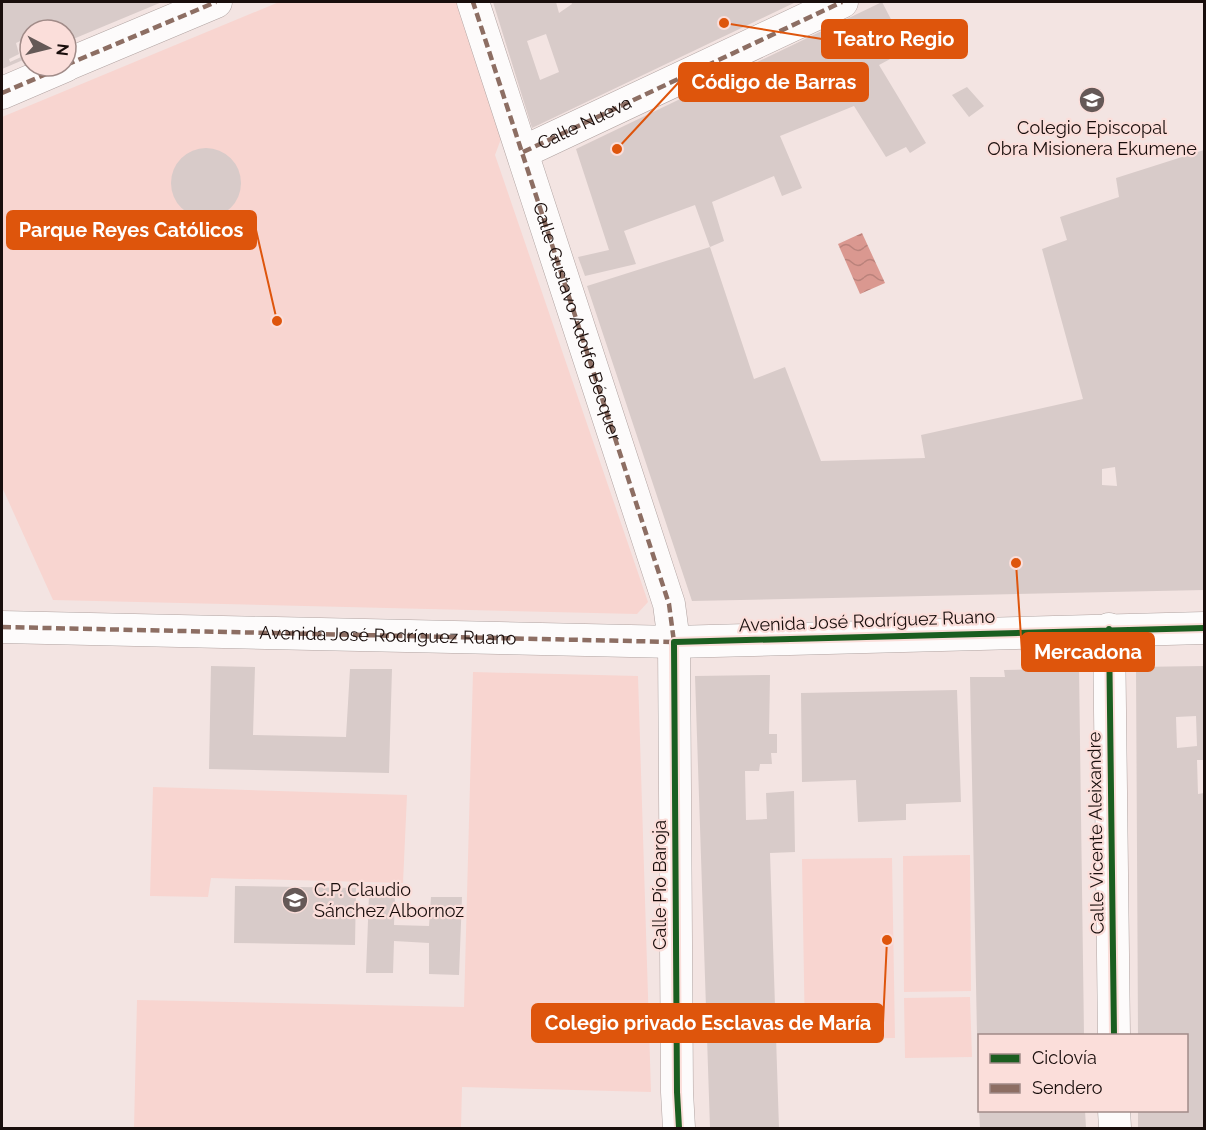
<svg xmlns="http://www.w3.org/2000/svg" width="1206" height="1130" font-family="Raleway,sans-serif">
  <defs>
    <pattern id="water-waves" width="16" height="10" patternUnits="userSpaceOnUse" patternTransform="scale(1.5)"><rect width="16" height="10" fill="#da9890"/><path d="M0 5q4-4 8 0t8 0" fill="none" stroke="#ba827b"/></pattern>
  </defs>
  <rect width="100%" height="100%" fill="#f3e4e2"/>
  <path fill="#f8d5d0" d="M279,2H453L460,4L502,136L495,155L648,602L637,614L53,600L2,487V117Z
    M473,672L638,676L651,1092L462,1087L461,1128H134L137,1000L464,1007Z
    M153,787L407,795L403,883L211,878L208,897L150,896Z
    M970,855L971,991L904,992L903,856Z
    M892,858L895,1038L805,1039L802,859Z
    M970,997L972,1057L905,1058L904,998Z"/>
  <path fill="url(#water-waves)" d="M862,233L885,283L860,294L838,244Z"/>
  <path fill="#d8cbc9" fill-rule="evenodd" d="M2,2H162L66,42V30H30V52L25,39L16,43L19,54L9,59L10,62L30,53V57L2,69Z
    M493,2H556L559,13L572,4L571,2H796L532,128ZM546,34L559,72L540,80L527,41Z
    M882,2L907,50L879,65L926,143L910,153L906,147L886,157L854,106L780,136L802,188L782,196L774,176L712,202L724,241L710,247L754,379L785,367L821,461L925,458L921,435L1083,399L1042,249L1067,240L1060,217L1119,197L1116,178L1204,150V590L692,601L587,286L710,247L695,205L624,231L636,264L585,276L578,257L609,250L576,149ZM1115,467L1117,486L1102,485V469Z
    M967,87L984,106L969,117L952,95Z
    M171 183a35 35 0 1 1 70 0a35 35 0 1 1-70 0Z
    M211,666L255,667L253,735L346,737L350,669H392L389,773L209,769Z
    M1204,666V760H1197L1198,794L1204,793V1128H1138V1110H1186V1035H1138L1136,667ZM1196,716L1197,746L1177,748L1176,717Z
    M1079,668L1084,1035H977L970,677H1005L1004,670Z
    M770,675L769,734H777V753H771L772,764H760L759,771H745L746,820L767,819L766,793L794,791L795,852L770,853L779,1128H710L695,676Z
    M957,690L961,802L906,804V820L858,822L856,780L802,782L801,693Z
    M235,886L356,888L355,945L234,943Z
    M369,895L395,896L394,925L429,926L431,897H462L459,975L429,974V943L394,941L393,973H366Z
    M979,1110H1085L1086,1128H980Z"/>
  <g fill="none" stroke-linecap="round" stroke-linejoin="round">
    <g stroke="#b0a3a1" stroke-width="33">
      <g id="street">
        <path id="s1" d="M473,2L669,604L674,642L677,1092L679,1128"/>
        <path d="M66,65L216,2"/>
        <path d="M2,93L65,66"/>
        <path id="s2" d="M523,152L842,2"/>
        <path d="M2,627L674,642L1204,628"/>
        <path d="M1109,629L1114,1036"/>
        <path d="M1114,1110L1115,1128"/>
      </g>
    </g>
    <use href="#street" stroke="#fdfbfb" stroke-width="32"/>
    <g stroke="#8d6e63" stroke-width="4.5" stroke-dasharray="9 4.5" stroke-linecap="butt">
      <path d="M66,65L216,2"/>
      <path d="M2,93L65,66"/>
      <path d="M523,152L842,2"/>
      <path id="s3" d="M2,627L674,642L669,604L473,2"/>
    </g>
    <g stroke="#fbdeda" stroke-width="10">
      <path id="cycleway" d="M1109,629L1114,1036
        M679,1128L677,1092L674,642L1204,628"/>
    </g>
    <use href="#cycleway" stroke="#1b5e20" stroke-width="6"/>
  </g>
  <defs>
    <g id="school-disc" transform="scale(1.35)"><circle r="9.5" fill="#655957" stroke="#fbdeda"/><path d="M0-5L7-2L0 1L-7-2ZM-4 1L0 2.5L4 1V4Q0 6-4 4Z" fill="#fff"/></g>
    <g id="university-disc" transform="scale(1.35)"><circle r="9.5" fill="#655957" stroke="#fbdeda"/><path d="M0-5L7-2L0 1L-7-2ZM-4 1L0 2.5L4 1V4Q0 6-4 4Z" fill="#fff"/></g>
  </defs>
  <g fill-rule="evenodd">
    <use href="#school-disc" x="1092" y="100"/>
    <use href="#university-disc" x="295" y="900"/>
  </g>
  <g text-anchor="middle" stroke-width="4.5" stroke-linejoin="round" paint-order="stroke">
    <g font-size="18" fill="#190e0c" stroke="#fbdeda">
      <text dy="6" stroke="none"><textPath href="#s2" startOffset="68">Calle Nueva</textPath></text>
      <text dy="6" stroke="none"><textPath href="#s1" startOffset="336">Calle Gustavo Adolfo Bécquer</textPath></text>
      <text transform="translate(867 621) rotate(-2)" y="6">Avenida José Rodríguez Ruano</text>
      <text dy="6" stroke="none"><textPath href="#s3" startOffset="386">Avenida José Rodríguez Ruano</textPath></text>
      <text transform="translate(1096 833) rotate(-91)" y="6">Calle Vicente Aleixandre</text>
      <text transform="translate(660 885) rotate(-90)" y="6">Calle Pío Baroja</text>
    </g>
    <g font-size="18" fill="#190e0c" stroke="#fbdeda">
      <text x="1092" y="134">Colegio Episcopal<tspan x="1092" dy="21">Obra Misionera Ekumene</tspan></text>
      <text x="314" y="896" text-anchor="start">C.P. Claudio<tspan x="314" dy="21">Sánchez Albornoz</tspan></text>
    </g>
  </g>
  <path fill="none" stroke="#de550c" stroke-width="2" d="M724 23L822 39M617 149L679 82M277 321L256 230M1016 563L1022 652M887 940L883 1023"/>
  <g fill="#de550c" stroke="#fbdeda" stroke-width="2">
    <circle cx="724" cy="23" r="6"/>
    <circle cx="617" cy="149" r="6"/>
    <circle cx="277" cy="321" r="6"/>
    <circle cx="1016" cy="563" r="6"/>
    <circle cx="887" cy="940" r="6"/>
  </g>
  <g fill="#de550c" stroke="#de550c" stroke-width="2">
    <rect x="822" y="20" width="145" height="38" rx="6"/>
    <rect x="679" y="63" width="189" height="38" rx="6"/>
    <rect x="7" y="211" width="249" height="38" rx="6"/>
    <rect x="1022" y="633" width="132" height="38" rx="6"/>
    <rect x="532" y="1004" width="351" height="38" rx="6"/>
  </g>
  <g font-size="20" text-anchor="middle" font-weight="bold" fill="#fff">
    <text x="894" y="46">Teatro Regio</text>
    <text x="774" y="89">Código de Barras</text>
    <text x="131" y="237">Parque Reyes Católicos</text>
    <text x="1088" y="659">Mercadona</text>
    <text x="708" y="1030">Colegio privado Esclavas de María</text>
  </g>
  <rect width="1206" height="1130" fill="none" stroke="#190e0c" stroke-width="6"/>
  <rect x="978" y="1034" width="210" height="78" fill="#fbdeda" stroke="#a18b88" stroke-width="1.5"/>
  <rect x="990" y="1054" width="30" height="9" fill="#1b5e20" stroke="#a18b88" stroke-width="1.5"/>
  <text x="1032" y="1064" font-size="18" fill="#190e0c">Ciclovía</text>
  <rect x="990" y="1084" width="30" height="9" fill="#8d6e63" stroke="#a18b88" stroke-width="1.5"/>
  <text x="1032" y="1094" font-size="18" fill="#190e0c">Sendero</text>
  <g transform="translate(48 48) rotate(97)"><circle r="28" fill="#fbdeda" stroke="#a18b88" stroke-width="1.5"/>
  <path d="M0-4.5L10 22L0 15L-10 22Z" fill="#655957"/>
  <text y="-9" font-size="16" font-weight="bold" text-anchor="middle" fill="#190e0c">N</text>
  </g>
</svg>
